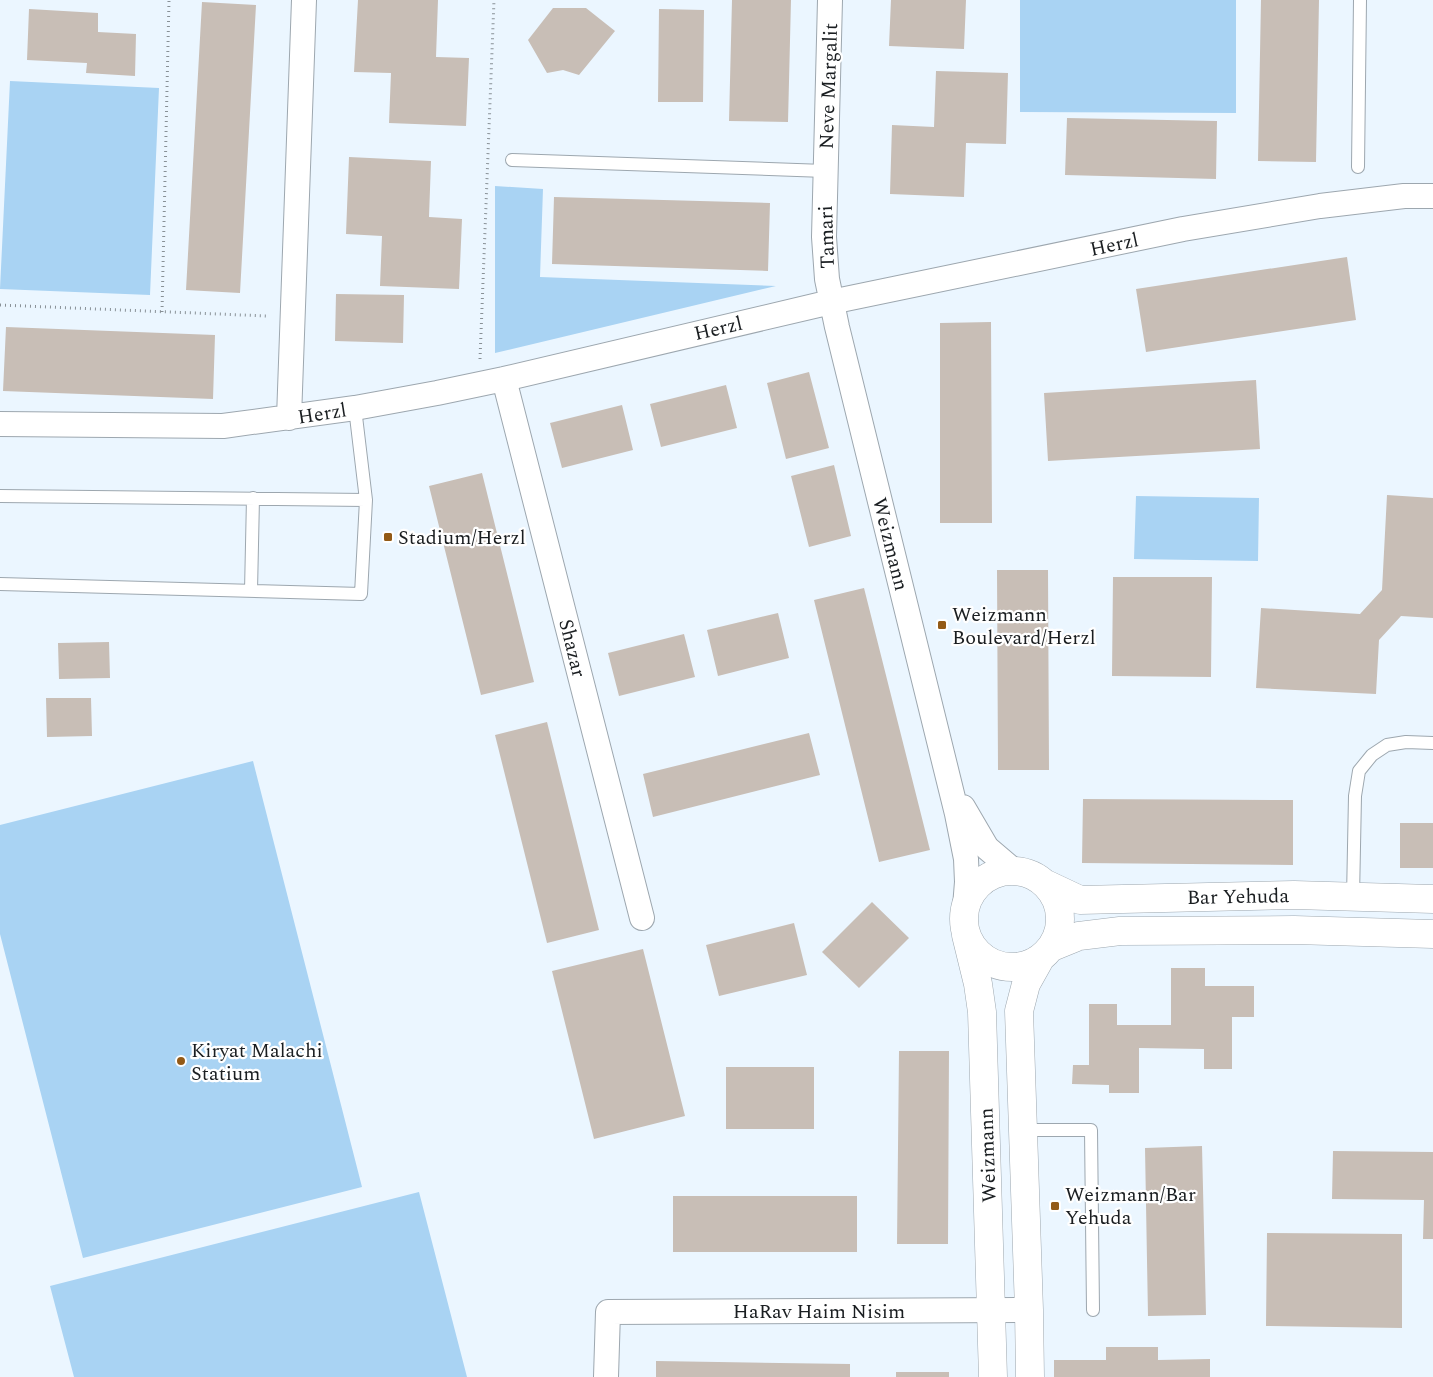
<svg xmlns="http://www.w3.org/2000/svg" width="1433" height="1377" font-family="Spectral,serif">
  <rect width="100%" height="100%" fill="#ebf6ff"/>
  <path fill="#a9d3f3" d="M1020,0H1236V113L1020,112Z
    M10,81L159,88L150,295L0,289Z
    M495,186L543,189L540,277L776,286L495,353Z
    M1136,496L1259,498L1258,561L1134,559Z
    M253,761L362,1187L83,1258L0,934V825Z
    M419,1192L467,1377H74L50,1286Z"/>
  <path fill="#c8beb6" d="M358,0H438L436,57L469,58L466,126L389,123L391,73L354,72Z
    M732,0H791L788,122L729,121Z
    M891,0H966L964,49L889,46Z
    M1261,0H1319L1316,162L1258,161Z
    M202,2L256,5L240,293L186,290Z
    M553,8H586L615,31L579,75L563,70L547,73L528,40Z
    M29,9L98,13V32L136,34L135,76L86,73L87,63L27,60Z
    M659,9L704,10L703,102H658Z
    M936,71L1008,73L1006,144L966,143L964,197L890,194L892,125L934,127Z
    M1067,118L1217,121L1216,179L1065,175Z
    M349,157L431,161L429,217L462,219L459,289L380,286L382,236L346,234Z
    M554,197L770,203L768,271L552,264Z
    M1347,257L1356,320L1146,352L1136,289Z
    M336,294L404,295L403,343L335,341Z
    M991,322L992,523H940V323Z
    M6,327L215,335L213,399L3,391Z
    M809,372L829,448L786,459L767,383Z
    M1256,380L1260,449L1048,461L1044,393Z
    M726,385L737,428L661,447L650,404Z
    M622,405L633,450L562,468L550,423Z
    M834,465L851,536L809,547L791,476Z
    M482,473L534,682L481,695L429,486Z
    M1387,495L1433,498V618L1401,616L1379,640L1376,694L1256,688L1261,608L1360,614L1382,590Z
    M997,570H1048L1049,770H998Z
    M1113,577H1212L1211,677L1112,676Z
    M864,588L930,850L879,862L814,600Z
    M778,613L789,658L718,676L707,630Z
    M684,634L695,677L619,696L608,653Z
    M109,642L110,678L59,679L58,643Z
    M46,698H91L92,736L47,737Z
    M547,722L599,930L547,943L495,735Z
    M809,733L820,775L653,817L643,774Z
    M1083,799L1293,800V865L1082,863Z
    M1400,823H1433V868H1400Z
    M872,902L909,938L859,988L822,952Z
    M794,923L807,975L719,996L706,945Z
    M643,949L685,1116L594,1139L552,971Z
    M1171,968H1205V986H1254V1017H1232V1069H1204V1049L1139,1048V1093H1109V1085L1072,1084L1073,1065H1089V1004H1117V1025H1171Z
    M899,1051H949L948,1244H897Z
    M726,1067H814V1129H726Z
    M1202,1146L1206,1315L1148,1316L1145,1148Z
    M1333,1151L1433,1152V1239H1423L1424,1200L1332,1199Z
    M673,1196H857V1252H673Z
    M1267,1233L1402,1234V1328L1266,1326Z
    M1106,1347H1158V1360L1210,1359V1377H1054V1360H1106Z
    M656,1361L850,1364V1377H656Z
    M896,1372H949V1377H896Z"/>
  <g fill="none" stroke-linecap="round" stroke-linejoin="round">
    <g stroke="#9da7af" stroke-width="14">
      <path id="service" d="M512,160L825,171
        M1358,167L1360,0
        M0,496L366,500
        M0,584L361,594L366,500L355,408
        M251,591L253,498
        M1353,897L1355,796L1359,771L1372,755L1387,745L1406,742L1433,743
        M1024,1130H1091L1093,1310"/>
    </g>
    <g stroke="#9da7af" stroke-width="26">
      <path id="minor" d="M830,0L824,237L827,279L837,327L957,814L966,859L967,882L964,919
        M504,379L642,918
        M289,418L304,0
        M0,424L223,426L355,408L437,393L504,379L831,302L1183,229L1320,206L1404,196H1433
        M963,807L987,848L1013,870
        M606,1377L608,1312L1029,1310"/>
    </g>
    <g stroke="#9da7af" stroke-width="29">
      <path id="tertiary" d="M964 919a48 48 0 1 1 96 0a48 48 0 1 1-96 0Z
        M1046,884L1080,900L1294,895L1433,899
        M966,935L978,984L982,1012L993,1377
        M1052,947L1079,936L1120,931L1294,930L1433,934
        M1030,1377L1029,1310L1019,1011L1026,984L1040,959"/>
    </g>
    <path stroke="#889096" stroke-width="3" stroke-dasharray="1 4" stroke-linecap="butt" d="M0,305L267,316
      M162,312L169,0
      M480,359L494,0"/>
    <use href="#service" stroke="#fff" stroke-width="12"/>
    <use href="#minor" stroke="#fff" stroke-width="24"/>
    <use href="#tertiary" stroke="#fff" stroke-width="28"/>
  </g>
  <g fill="#935a16" stroke="#fff" stroke-width="2">
    <rect x="383" y="532" width="10" height="10" rx="2.5"/>
    <rect x="937" y="620" width="10" height="10" rx="2.5"/>
    <circle cx="181" cy="1061" r="5"/>
    <rect x="1050" y="1201" width="10" height="10" rx="2.5"/>
  </g>
  <g text-anchor="middle" stroke-width="4.5" stroke-linejoin="round" paint-order="stroke">
    <g font-size="20" fill="#1a1e21" stroke="#fff">
      <text transform="translate(828 86) rotate(-88)" y="7">Neve Margalit</text>
      <text transform="translate(826 237) rotate(-92)" y="7">Tamari</text>
      <text transform="translate(1114 244) rotate(-12)" y="7">Herzl</text>
      <text transform="translate(718 328) rotate(-13)" y="7">Herzl</text>
      <text transform="translate(322 413) rotate(-9)" y="7">Herzl</text>
      <text transform="translate(891 544) rotate(76)" y="7">Weizmann</text>
      <text transform="translate(573 648) rotate(76)" y="7">Shazar</text>
      <text transform="translate(1238 896) rotate(-1)" y="7">Bar Yehuda</text>
      <text transform="translate(987 1155) rotate(-92)" y="7">Weizmann</text>
      <text x="819" y="1318">HaRav Haim Nisim</text>
    </g>
    <g font-size="20" fill="#1a1e21" stroke="#fff" text-anchor="start">
      <text x="398" y="544">Stadium/Herzl</text>
      <text x="952" y="621">Weizmann<tspan x="952" dy="23">Boulevard/Herzl</tspan></text>
      <text x="191" y="1057">Kiryat Malachi<tspan x="191" dy="23">Statium</tspan></text>
      <text x="1065" y="1201">Weizmann/Bar<tspan x="1065" dy="23">Yehuda</tspan></text>
    </g>
  </g>
</svg>
